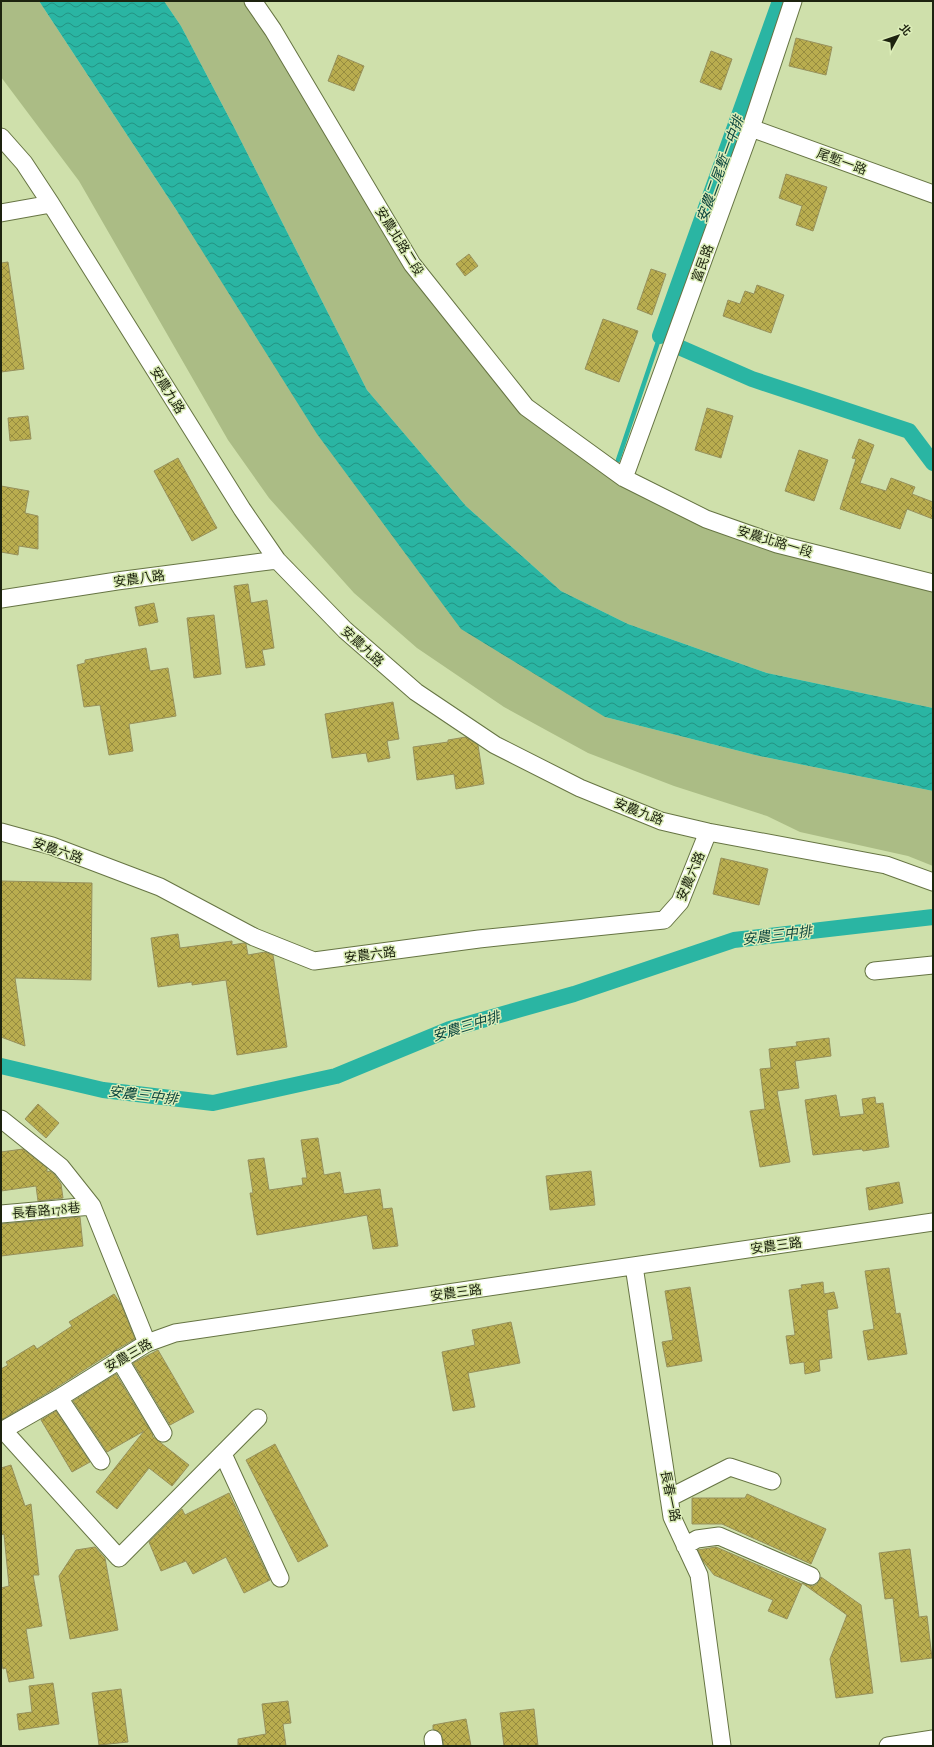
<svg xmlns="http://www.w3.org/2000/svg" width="934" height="1747" font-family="'Playfair Display','Noto Sans TC',serif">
  <defs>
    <pattern id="water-waves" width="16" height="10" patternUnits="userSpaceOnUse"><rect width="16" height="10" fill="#2ab5a3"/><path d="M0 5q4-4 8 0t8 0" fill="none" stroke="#239383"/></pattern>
    <pattern id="building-cross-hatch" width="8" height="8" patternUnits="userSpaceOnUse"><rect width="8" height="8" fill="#b9ad4f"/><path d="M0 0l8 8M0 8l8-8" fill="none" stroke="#968c40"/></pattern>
  </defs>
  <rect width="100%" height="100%" fill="#cfe0ab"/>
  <path fill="#abbc85" d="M1,1H39L177,211L605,717L759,756L933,791V866L908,856L800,832L767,816L674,786L588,753L504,707L417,648L354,593L269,498L228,440L79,181L1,77Z
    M164,1H253L412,264L526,407L706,519L933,582V708L767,673L628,624L561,591L466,506L367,390L235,129L181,26Z"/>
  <path fill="url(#water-waves)" d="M39,1H164L181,26L235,129L367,390L466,506L561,591L628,624L767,673L933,708V791L759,756L605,717L461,629L317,434L177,211Z"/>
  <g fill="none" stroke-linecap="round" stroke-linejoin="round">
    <path stroke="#2ab5a3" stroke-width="4.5" d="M618,460L660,336"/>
    <path stroke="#2ab5a3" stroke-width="16" d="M660,336L780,1
      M681,348L752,379L909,431L933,463
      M1,1066L103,1090L213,1103L336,1076L450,1029L574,994L734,940L933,917"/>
  </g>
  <path fill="url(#building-cross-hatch)" stroke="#97915c" d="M796,38L832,47L826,75L789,66Z
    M711,51L732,59L721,90L700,82Z
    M338,55L364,66L354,91L328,81Z
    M786,174L827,187L813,231L796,225L802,206L779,198Z
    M469,254L478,266L465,276L456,264Z
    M8,262L24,369L1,372V263Z
    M651,269L666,274L652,315L637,309Z
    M757,285L784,295L771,333L723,316L728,300L740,304L745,291L754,294Z
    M603,319L638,331L619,382L585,369Z
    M707,408L733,416L721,458L695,450Z
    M28,416L31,439L10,441L8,418Z
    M859,439L874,445L860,483L886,491L891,478L915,487L912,494L933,502V519L907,509L900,529L840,509L856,459L852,458Z
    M799,450L828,460L814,501L785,491Z
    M178,458L217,528L192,541L154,471Z
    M1,486L29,491L25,513L38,516V549L19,546L18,555L1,552Z
    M248,584L251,603L267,600L274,648L262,650L265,665L246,668L234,586Z
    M154,603L158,622L139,626L135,607Z
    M214,615L221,674L194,678L187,618Z
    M146,648L150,671L168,668L176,716L129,724L133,751L109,755L100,705L84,707L77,665L85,663V660Z
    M393,702L399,739L387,741L390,758L368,762L366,753L332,758L325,714Z
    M466,737L478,745L484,784L456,789L454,774L417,780L413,747L448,742V740Z
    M721,858L768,869L759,905L713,894Z
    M1,881L92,883L91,980L15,978L25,1046L1,1037Z
    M178,934L180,948L232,941V945L244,943L246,944L248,955L265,952L273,955L287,1047L237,1055L226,980L192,985V982L158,987L151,938Z
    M829,1038L831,1056L795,1061L799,1088L777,1091L790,1162L760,1167L750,1111L765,1109L760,1069L771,1068L769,1049L797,1046L796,1042Z
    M836,1095L840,1117L864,1114L862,1099L875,1097L876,1104L883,1103L889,1147L863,1151L862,1149L813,1155L805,1100Z
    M38,1104L59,1123L46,1138L25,1119Z
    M318,1138L324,1175L340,1172L344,1194L380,1189L383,1209L392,1208L398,1246L373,1249L367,1215L257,1235L250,1193H253L248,1160L264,1158L269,1190L303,1185L302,1178H307L301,1140Z
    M23,1149L47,1168V1172L50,1171L54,1174L61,1184L63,1198L38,1201L36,1186L1,1191V1152Z
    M591,1171L595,1205L550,1210L546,1176Z
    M899,1182L903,1203L869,1210L866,1188Z
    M80,1217L83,1246L1,1256V1224Z
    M889,1268L896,1314L900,1313L907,1354L868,1360L863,1331L874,1329L865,1271Z
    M823,1282L824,1294L834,1292L838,1308L827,1310L832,1358L819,1360L820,1371L805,1374L804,1362L790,1364L786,1336L795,1335L789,1290L802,1288L801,1285Z
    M690,1287L702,1361L667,1367L662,1342L673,1340L665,1291Z
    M114,1294L121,1304L135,1339L114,1351L54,1389L1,1420V1369L8,1365L6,1362L34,1345L37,1349L72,1326L69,1322Z
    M511,1322L520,1363L468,1373L475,1407L453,1411L442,1352L475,1345L472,1330Z
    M158,1350L194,1412L170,1425L133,1363Z
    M116,1374L153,1435L152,1436L189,1465L172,1486L149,1468L117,1509L96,1492L144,1431L107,1452L73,1401Z
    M56,1411L90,1462L72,1472L41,1420Z
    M275,1444L328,1546L298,1562L246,1460Z
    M11,1465L25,1506L31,1504L39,1575H33L42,1626L26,1629L34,1678L9,1682L6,1668L3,1669L1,1660V1588L9,1586L4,1534L1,1535V1468Z
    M229,1493L270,1580L244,1593L226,1557L193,1574L186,1561L161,1571L149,1542L182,1509L185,1515Z
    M747,1494L826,1529L811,1564L722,1524H692V1498H745Z
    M95,1547L105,1558L118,1630L70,1639L59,1576L76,1550Z
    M716,1547L802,1584L787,1619L768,1611L773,1600L714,1575L703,1561L698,1550Z
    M910,1549L919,1617L927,1616L932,1658L901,1662L893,1598L885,1599L879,1553Z
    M821,1577L861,1605L873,1693L836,1698L830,1659L847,1615L802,1583L813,1586L817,1584Z
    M53,1683L59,1724L19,1730L17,1714L32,1712L29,1686Z
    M121,1689L128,1742L99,1745L92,1693Z
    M288,1701L291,1723L283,1724L286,1746H238V1739L266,1734L262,1704Z
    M534,1709L538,1746H504L500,1713Z
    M466,1719L471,1746H444L441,1733L433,1729V1725Z"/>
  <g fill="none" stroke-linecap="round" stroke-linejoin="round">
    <g stroke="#667443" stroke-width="19">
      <path id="minor" d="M253,1L273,30L412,264L526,407L624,478L706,519L777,544L933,583
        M751,128L933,194
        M1,137L24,163L51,204L242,509L277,560L345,630L416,692L495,745L580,788L661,821L708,832L886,865L933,882
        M1,213L51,204
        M624,478L751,128L793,1
        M1,599L117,581L277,560
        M1,832L52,846L160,887L254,937L314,961L479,939L664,920L680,902L708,832
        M874,971L933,965
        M1,1119L61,1167L92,1206L147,1343
        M1,1214L92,1206
        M634,1266L672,1517L699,1575L722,1746
        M119,1359L163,1433
        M59,1398L101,1461
        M3,1430L59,1398L147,1343L175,1333L933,1222
        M1,1431L3,1430L119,1558L258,1418
        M223,1454L280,1578
        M669,1498L730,1467L772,1481
        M685,1546L697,1539L719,1536L811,1576
        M433,1739L434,1746
        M888,1746L933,1739"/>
    </g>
    <use href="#minor" stroke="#fff" stroke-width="17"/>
  </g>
  <g text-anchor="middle" stroke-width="3" stroke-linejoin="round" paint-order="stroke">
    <g font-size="13" fill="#1d230f" stroke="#dcedb8">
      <text transform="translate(842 161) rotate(20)" y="5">尾塹一路</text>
      <text transform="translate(400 241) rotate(58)" y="5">安農北路二段</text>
      <text transform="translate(702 263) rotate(-70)" y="5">富民路</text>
      <text transform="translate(168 390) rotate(58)" y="5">安農九路</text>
      <text transform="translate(775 541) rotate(17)" y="5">安農北路一段</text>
      <text transform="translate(139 578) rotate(-8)" y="5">安農八路</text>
      <text transform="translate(363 646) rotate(42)" y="5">安農九路</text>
      <text transform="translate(639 811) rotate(21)" y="5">安農九路</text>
      <text transform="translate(58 850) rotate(19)" y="5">安農六路</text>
      <text transform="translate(690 876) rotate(-67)" y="5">安農六路</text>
      <text transform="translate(370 954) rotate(-7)" y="5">安農六路</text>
      <text transform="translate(46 1210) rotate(-5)" y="5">長春路178巷</text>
      <text transform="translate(776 1245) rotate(-8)" y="5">安農三路</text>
      <text transform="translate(456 1292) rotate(-8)" y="5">安農三路</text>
      <text transform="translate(128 1355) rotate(-30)" y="5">安農三路</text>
      <text transform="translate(671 1496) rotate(78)" y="5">長春一路</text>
    </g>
    <g font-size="14" font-style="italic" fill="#0d473f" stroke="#dcedb8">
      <text transform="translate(720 169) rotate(-70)" y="5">安農二尾塹一中排</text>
      <text transform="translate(777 935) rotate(-7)" y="5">安農三中排</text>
      <text transform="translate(466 1026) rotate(-17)" y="5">安農三中排</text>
      <text transform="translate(143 1095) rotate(7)" y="5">安農三中排</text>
    </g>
  </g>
  <rect width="934" height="1747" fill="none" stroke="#1d230f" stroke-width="4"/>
  <g transform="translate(898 36) rotate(50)" stroke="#dcedb8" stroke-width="3" paint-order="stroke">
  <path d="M0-3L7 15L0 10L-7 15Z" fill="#1d230f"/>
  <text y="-6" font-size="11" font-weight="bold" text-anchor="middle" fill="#1d230f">北</text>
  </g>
</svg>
